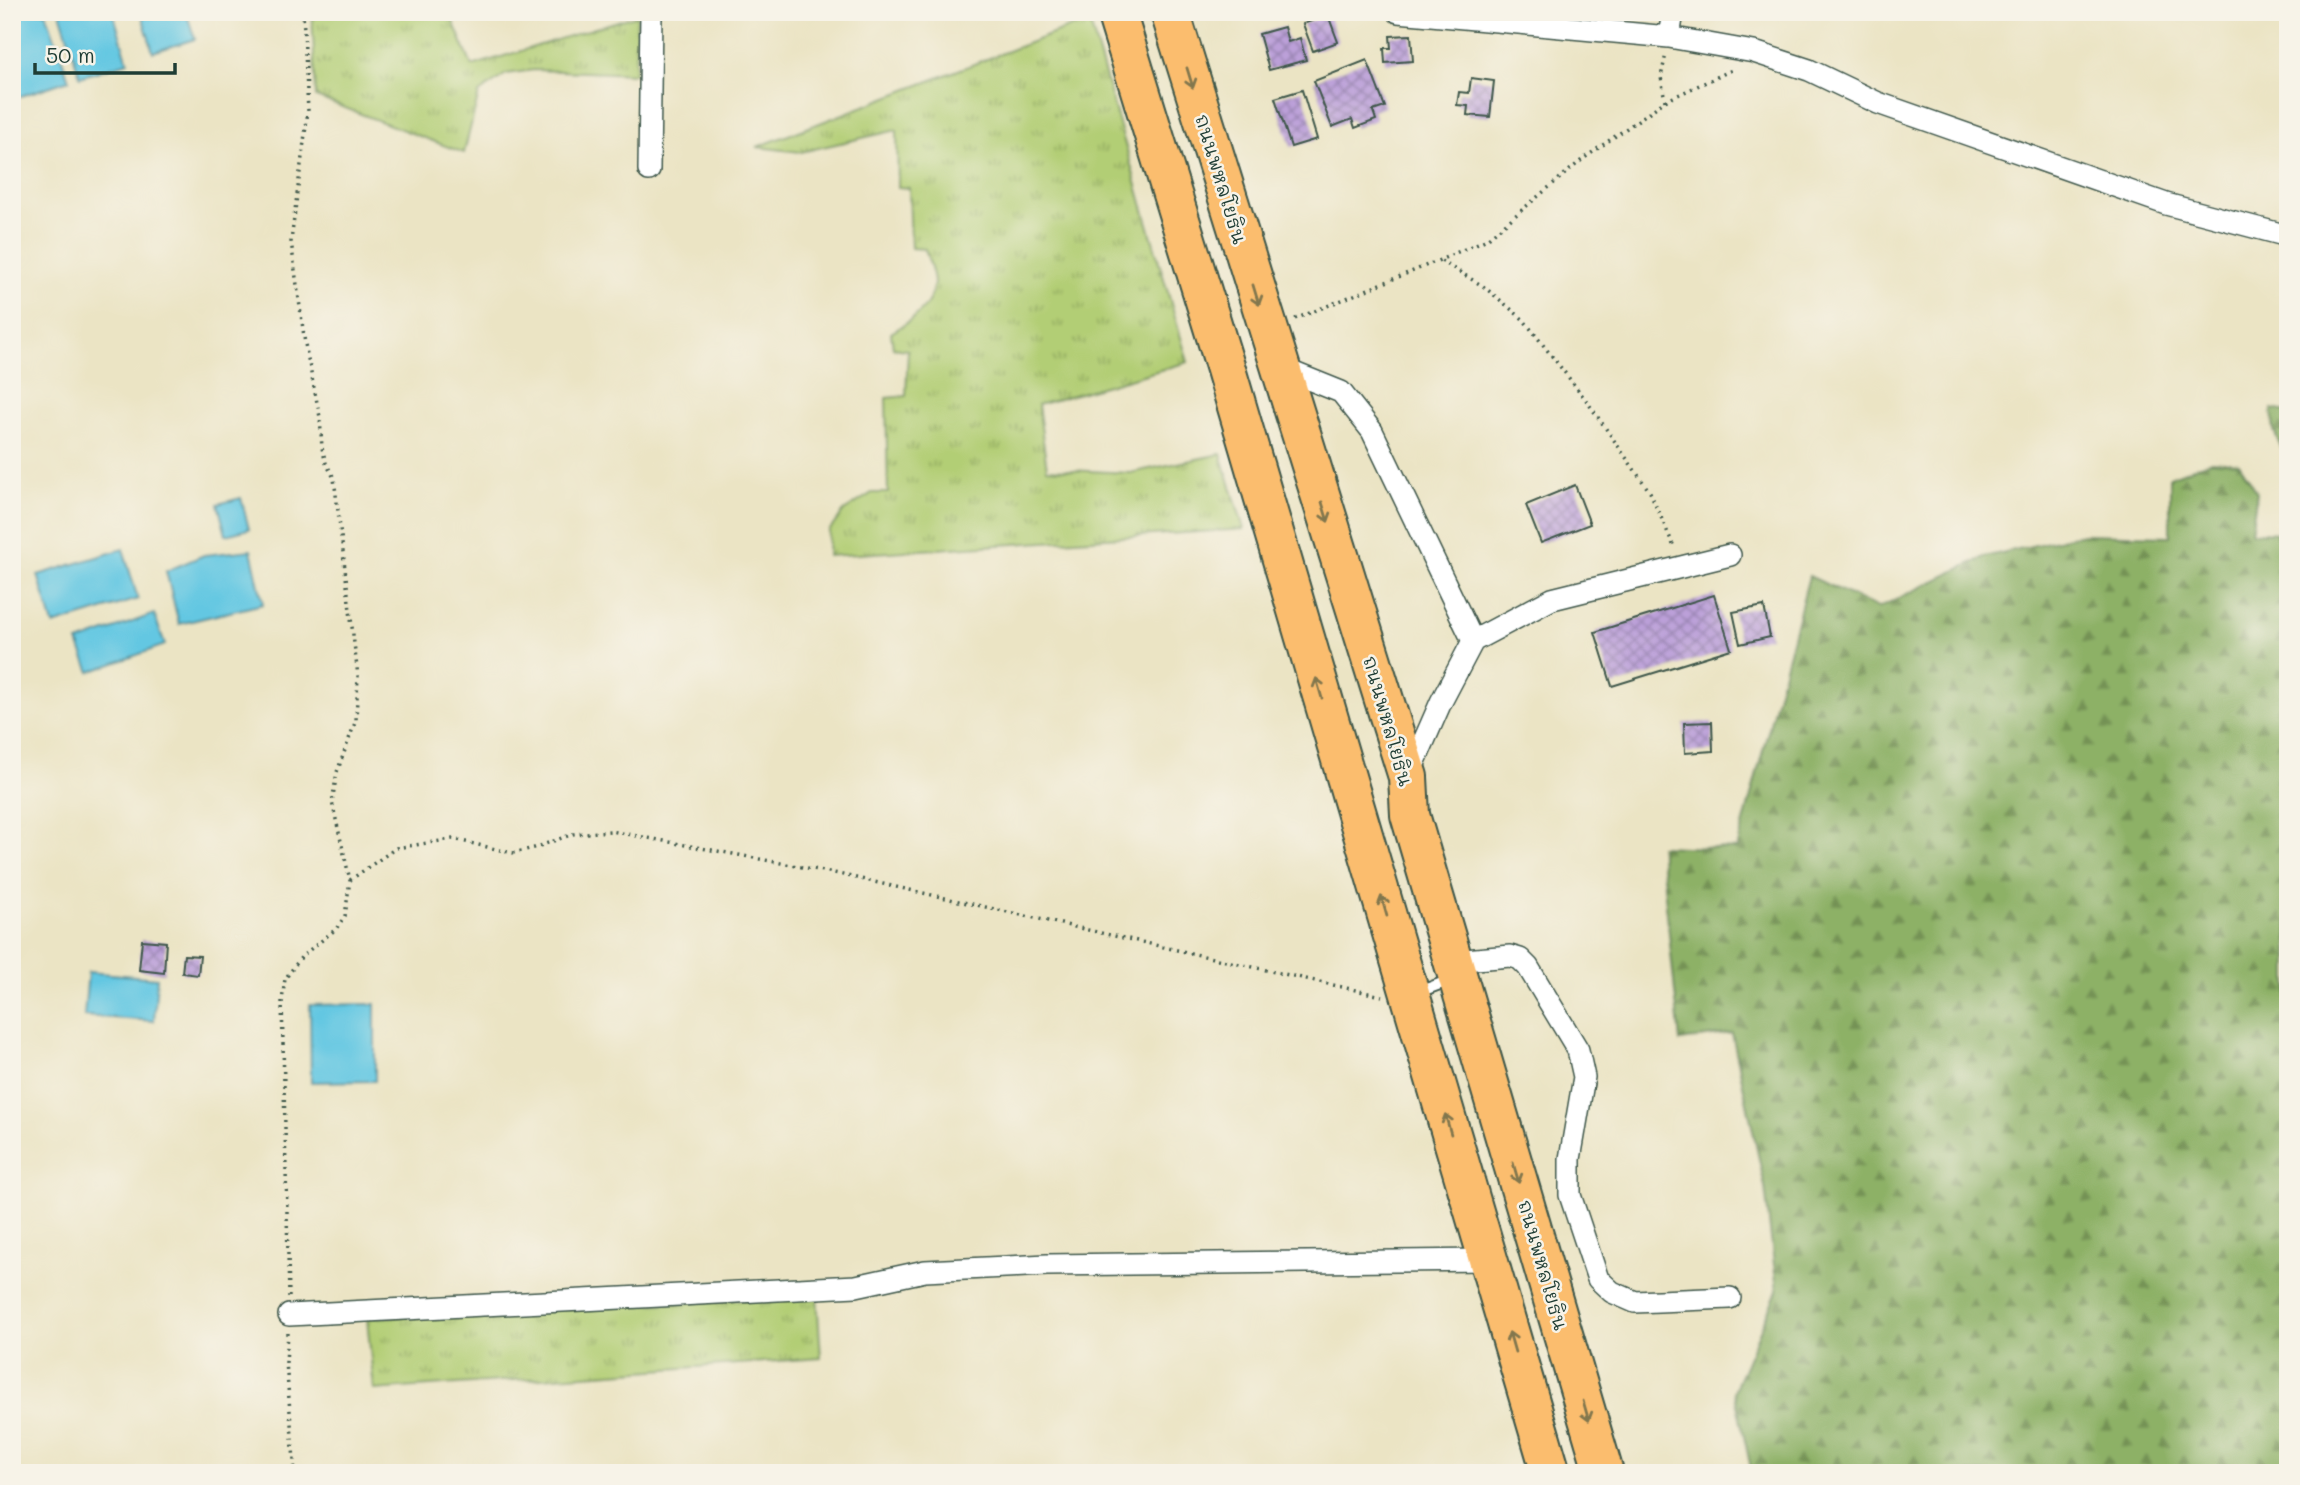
<svg xmlns="http://www.w3.org/2000/svg" width="2300" height="1485" font-family="Mali,'Playpen Sans Thai',sans-serif">
  <defs>
    <pattern id="grass-tufts" width="24" height="20" patternUnits="userSpaceOnUse" patternTransform="scale(1.75)"><rect width="24" height="20" fill="#b2ce74"/><path d="M3 7l-1-3M5 7V3M7 7l1-3M15 17l-1-3M17 17v-4M19 17l1-3" fill="none" stroke="#90a860"/></pattern>
    <pattern id="forest-firs" width="22" height="20" patternUnits="userSpaceOnUse" patternTransform="scale(1.75)"><rect width="22" height="20" fill="#8db166"/><path d="M5 1l3.5 6h-7zM16 11l3.5 6h-7z" fill="#739155"/></pattern>
    <pattern id="building-cross-hatch" width="8" height="8" patternUnits="userSpaceOnUse" patternTransform="scale(1.75)"><rect width="8" height="8" fill="#bca0d9"/><path d="M0 0l8 8M0 8l8-8" fill="none" stroke="#9884b1"/></pattern>
  </defs>
  <rect width="100%" height="100%" fill="#f7f3e8"/>
  <filter id="ink" filterUnits="userSpaceOnUse"><feTurbulence type="fractalNoise" baseFrequency=".0143" numOctaves="2"/><feDisplacementMap in="SourceGraphic" scale="14" xChannelSelector="R" yChannelSelector="G"/><feConvolveMatrix kernelMatrix="1 2 1 2 8 2 1 2 1" color-interpolation-filters="sRGB"/></filter>
  <filter id="wash" filterUnits="userSpaceOnUse"><feTurbulence type="fractalNoise" baseFrequency=".00686" numOctaves="4" result="noise"/><feDisplacementMap in="SourceGraphic" scale="28" xChannelSelector="R" yChannelSelector="G"/><feGaussianBlur stdDeviation="1.57" result="paint"/><feColorMatrix in="noise" values="0 0 0 0 0 0 0 0 0 0 0 0 0 0 0 0 0 1.4 0 .05"/><feComposite in="paint" operator="in"/></filter>
  <g filter="url(#wash)">
    <rect width="100%" height="100%" fill="#ebe4c4"/>
    <path fill="url(#grass-tufts)" stroke="#688654" stroke-width="2" d="M312,12H449L472,66L637,15L635,74L534,70L506,74L479,93L464,153L316,97Z
      M1089,20L1188,362L1038,405L1047,469L1130,473L1221,454L1244,529L828,556L829,531L844,511L872,493H888L886,398L906,396L908,350L893,348L891,333C909,322 933,308 934,283C934,273 928,259 925,249L911,248L909,188L898,187L897,130L801,152L757,147Z
      M817,1296L821,1358L374,1390L367,1318Z"/>
    <path fill="url(#forest-firs)" stroke="#56774d" stroke-width="2" d="M2272,409L2288,412V462L2274,431Z
      M2211,461L2239,463L2257,492L2251,532L2287,533L2288,529V1473H1752L1734,1391L1777,1291L1765,1187L1732,1033L1680,1041L1660,846L1737,849L1809,576L1878,608L1984,557L2083,534L2170,536V477Z"/>
    <path fill="#64c7e2" stroke="#42828b" stroke-width="2" d="M29,12H46L69,80L12,99V18Z
      M60,12H113L128,62L80,77Z
      M141,12H186L195,39L153,52Z
      M241,498L249,529L226,535L218,504Z
      M123,549L138,599L53,625L38,575Z
      M251,550L263,604L179,624L166,571L204,555Z
      M154,614L165,645L90,672L78,642Z
      M88,972L157,978L154,1021L84,1016Z
      M375,1004V1081L311,1082L310,1005Z"/>
    <g id="blocks">
      <path fill="url(#building-cross-hatch)" d="M1328,15L1338,42L1313,51L1303,24Z
        M1284,27L1288,42L1300,38L1306,60L1269,70L1259,34Z
        M1411,35L1413,61L1385,63L1384,48H1391L1390,36Z
        M1367,60L1385,107L1373,111L1376,120L1355,128L1352,119L1332,127L1314,81Z
        M1471,78L1494,81L1490,117L1467,115L1468,106L1457,105L1459,92L1469,93Z
        M1302,90L1317,139L1291,147L1275,98Z
        M1575,485L1590,524L1541,543L1526,505Z
        M1714,595L1731,649L1612,686L1595,632Z
        M1764,606L1770,637L1740,644L1733,612Z
        M1712,722L1713,751L1685,753L1684,723Z
        M142,940L166,942L164,973L139,970Z
        M184,955L200,956L198,975L182,973Z"/>
    </g>
  </g>
  <g filter="url(#ink)">
    <use href="#blocks" fill-opacity="0" stroke="#3e564a" stroke-width="2"/>
    <g fill="none" stroke-linecap="round" stroke-linejoin="round">
      <g stroke="#3e564a" stroke-width="14">
        <path id="lane" d="M1416,993L1453,979"/>
      </g>
      <g stroke="#3e564a" stroke-width="24">
        <path id="street" d="M1398,12L1669,37L1754,52L1809,70L1878,103L2166,204L2288,236
          M1669,37L1673,12
          M649,170L651,12
          M1279,367L1341,392L1372,431L1473,641L1441,702L1409,775
          M1473,641L1552,599L1730,555
          M1453,961L1510,956L1520,959L1528,967L1578,1050L1584,1077L1570,1159V1195L1598,1279L1612,1292L1635,1302L1730,1298
          M289,1315L856,1286L925,1271L1047,1265L1488,1260"/>
      </g>
      <g stroke="#3e564a" stroke-width="42">
        <path id="highway" d="M1116,12L1225,366L1551,1473
          M1170,12L1408,777L1410,815L1604,1473"/>
      </g>
      <path stroke="#3e564a" stroke-width="3.5" stroke-dasharray="2 5" stroke-linecap="butt" d="M1665,101L1661,77L1666,54
        M1441,261L1483,286L1523,319L1586,400L1650,492L1675,549
        M1295,319L1440,260L1487,239L1583,159L1665,101L1734,69
        M350,880L396,848L453,839L513,853L534,848L573,834L611,831L834,873L1382,996
        M289,1297L282,1001L285,979L302,956L336,929L345,916L350,880L332,802L337,772L356,720L358,676L334,478L326,463L322,448L320,417L305,344L291,241L308,111L303,12
        M288,1333L286,1362L295,1473"/>
      <use href="#lane" stroke="#fff" stroke-width="10"/>
      <use href="#street" stroke="#fff" stroke-width="21"/>
      <use href="#highway" stroke="#fbbd6e" stroke-width="38"/>
    </g>
    <defs><path id="oneway-shaft" d="M-6 0H5M1.5-3L5.5 0L1.5 3" fill="none" stroke-width="1.6" stroke-linecap="round" stroke-linejoin="round" transform="scale(1.75)"/></defs>
    <g stroke="#82774e">
      <use href="#oneway-shaft" transform="translate(1190 78) rotate(73)"/>
      <use href="#oneway-shaft" transform="translate(1256 295) rotate(73)"/>
      <use href="#oneway-shaft" transform="translate(1325 512) rotate(73)"/>
      <use href="#oneway-shaft" transform="translate(1319 688) rotate(-106)"/>
      <use href="#oneway-shaft" transform="translate(1384 906) rotate(-106)"/>
      <use href="#oneway-shaft" transform="translate(1448 1124) rotate(-106)"/>
      <use href="#oneway-shaft" transform="translate(1516 1173) rotate(74)"/>
      <use href="#oneway-shaft" transform="translate(1512 1342) rotate(-106)"/>
      <use href="#oneway-shaft" transform="translate(1586 1411) rotate(74)"/>
    </g>
  </g>
  <g text-anchor="middle" stroke-width="5" stroke-linejoin="round" paint-order="stroke">
    <g font-size="19" fill="#1f3d34" stroke="#f7f3e8">
      <text transform="translate(1221 179) rotate(73)" y="7">ถนนพหลโยธิน</text>
      <text transform="translate(1388 721) rotate(74)" y="7">ถนนพหลโยธิน</text>
      <text transform="translate(1543 1265) rotate(74)" y="7">ถนนพหลโยธิน</text>
    </g>
  </g>
  <rect width="2300" height="1485" fill="none" stroke="#f7f3e8" stroke-width="42"/>
  <path d="M35 63v10h140v-10" fill="none" stroke="#1f3d34" stroke-width="3.5"/>
  <text x="46" y="63" font-size="21" fill="#1f3d34" stroke="#f7f3e8" stroke-width="5" paint-order="stroke">50 m</text>
</svg>
